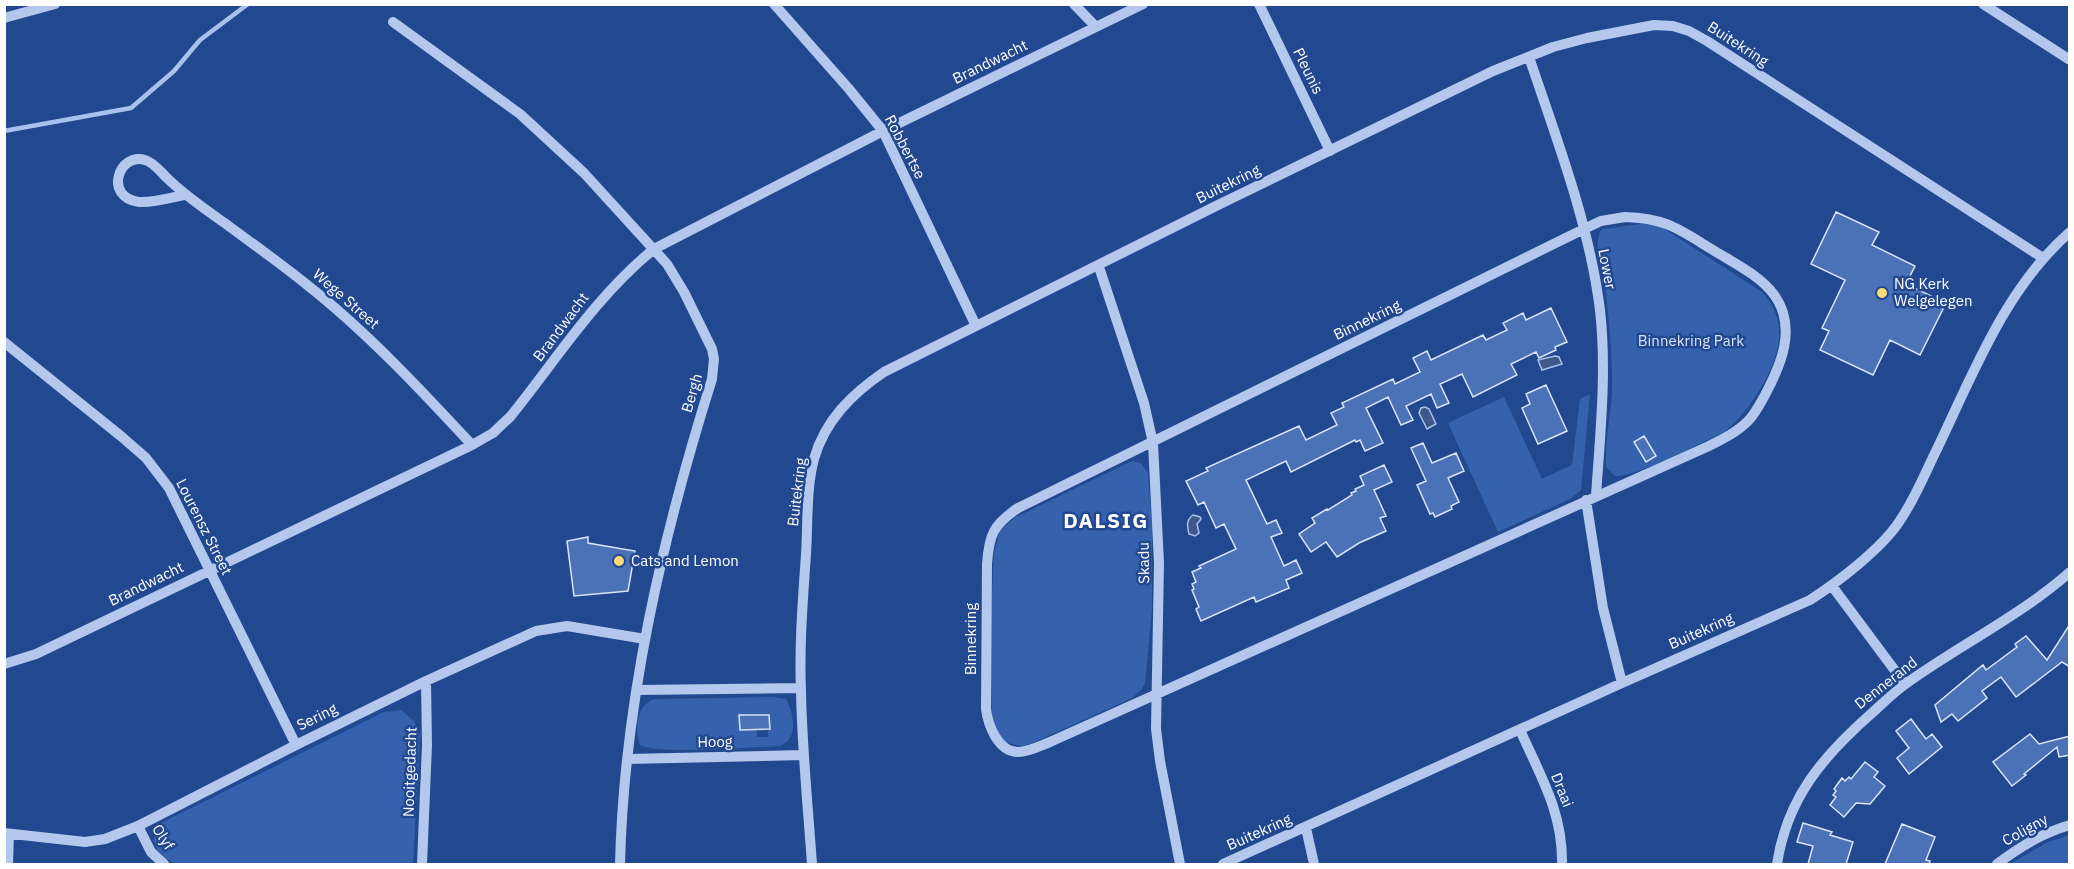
<svg xmlns="http://www.w3.org/2000/svg" width="2074" height="869" font-family="'IBM Plex Sans',sans-serif">
  <rect width="100%" height="100%" fill="#224990"/>
  <path fill="#3662ad" fill-rule="evenodd" d="M1641,224L1656,225L1663,228L1762,292C1772,303 1778,315 1779,330C1782,362 1750,411 1726,431C1705,441 1634,478 1615,476L1606,467C1605,443 1610,418 1612,394C1613,360 1609,325 1606,292C1604,275 1591,243 1602,229Z
    M1590,394L1581,490L1570,499L1498,532L1448,423L1504,397L1542,479L1572,465L1580,399Z
    M1132,461L1141,463L1148,473L1152,525V610L1145,683L1142,689L1132,698L1030,744L1022,746L1007,743L1001,739L992,717L990,638L994,553L1000,531L1014,518Z
    M772,697L786,699C794,714 799,738 780,746C754,747 658,755 640,745C635,728 635,707 654,699ZM769,715L768,737H757V729L740,730L739,716Z
    M401,710L414,721L420,735L413,864H177C167,861 153,850 154,838C154,834 159,827 161,823L384,712Z
    M2069,835V864H2010L2046,843Z"/>
  <path fill="#3d598c" stroke="#a7c2ed" stroke-width="1.5" d="M1555,356L1559,357L1562,364L1542,370L1538,360Z
    M1425,407L1429,409L1436,424L1427,429L1419,413L1421,408Z
    M1193,515L1200,517L1201,519L1197,524L1199,533L1195,536L1189,534C1187,526 1186,520 1193,515Z"/>
  <g fill="none" stroke-linecap="round" stroke-linejoin="round">
    <path stroke="#a7c2ed" stroke-width="4.5" d="M4,131L131,108L174,71L200,40L248,4"/>
  </g>
  <path fill="#4b72b7" stroke="#d8e4f9" stroke-width="1.5" d="M1836,212L1879,232L1872,245L1915,266L1906,284L1946,303L1920,355L1890,340L1873,375L1820,350L1829,331L1822,328L1845,280L1811,264Z
    M1551,308L1567,342L1555,347L1556,350L1539,358L1536,352L1511,364L1517,375L1473,397L1462,374L1440,384L1449,403L1437,408L1431,394L1406,406L1413,420L1401,425L1388,397L1366,408L1383,443L1365,451L1360,440L1356,442L1355,440L1291,472L1286,461L1246,480L1267,524L1276,520L1282,533L1271,537L1284,566L1296,560L1302,573L1286,580L1289,588L1256,602L1254,597L1201,621L1196,609L1199,607L1192,590L1194,589L1192,584L1196,582L1192,572L1201,568L1199,566L1236,549L1224,524L1216,528L1204,502L1198,505L1186,481L1208,471L1206,468L1299,426L1306,440L1337,425L1331,413L1344,407L1342,403L1393,379L1395,384L1420,372L1413,358L1427,351L1431,360L1483,335L1486,340L1507,330L1503,323L1523,313L1526,320Z
    M1546,385L1567,431L1538,444L1522,408L1530,404L1526,394Z
    M1644,436L1656,456L1646,462L1634,442Z
    M1423,443L1432,463L1456,453L1464,471L1448,478L1459,502L1451,506L1452,509L1435,517L1433,513L1430,514L1417,485L1426,481L1411,448Z
    M1384,465L1392,482L1374,490L1386,516L1380,518L1386,531L1359,543L1337,557L1326,542L1311,552L1299,534L1315,523L1312,518L1327,509L1328,510L1352,495L1351,493L1356,491L1355,489L1364,485L1360,476Z
    M588,537V543L635,551L628,591L574,596L567,541Z
    M2070,624V667L2062,662L2016,697L2001,677L1982,691L1987,698L1958,721L1952,714L1941,722L1935,705L1983,665L1986,670L2017,647L2015,644L2026,636L2047,660Z
    M739,715H769L770,729L740,730Z
    M1911,719L1926,739L1932,734L1942,747L1909,774L1897,758L1909,748L1896,731Z
    M2030,734L2039,744L2070,736V755L2059,757L2057,747L2024,774L2026,775L2012,786L1993,762Z
    M1865,762L1878,772L1874,777L1885,786L1870,804L1856,803L1844,817L1830,805L1836,797L1833,795L1836,791L1834,789L1842,778L1845,781L1849,777L1851,779Z
    M1803,823L1832,832L1830,835L1853,842L1846,864H1808L1813,846L1797,842Z
    M1902,824L1935,837L1926,860L1930,861L1929,864H1885Z"/>
  <g fill="none" stroke-linecap="round" stroke-linejoin="round">
    <path stroke="#b3c8ec" stroke-width="10" d="M774,4L849,89L883,131L976,326
      M1074,4L1096,27
      M1259,4L1330,151
      M1983,4L2070,60
      M4,18L55,4
      M393,22L520,114L584,173L667,264L684,292L712,349L714,359L712,379C663,535 624,700 620,864
      M1529,57C1557,140 1589,223 1600,310C1607,372 1600,435 1596,496
      M184,195C170,198 153,203 139,202C103,197 119,152 145,160C153,162 160,171 166,177C184,195 205,209 226,224C253,244 280,263 306,284C367,332 420,389 472,445
      M1625,217C1666,218 1680,230 1713,250C1734,263 1761,276 1775,296C1797,328 1781,365 1765,395C1760,404 1755,414 1748,421C1737,432 1723,439 1709,446L1050,742C1040,746 1028,752 1018,752C998,752 988,725 986,709L987,564C989,535 993,525 1018,508L1584,229L1601,221Z
      M1099,267L1144,403L1153,443L1159,563L1156,729L1160,761L1180,864
      M4,342L122,437L146,458L169,488L296,745
      M1586,500L1603,608L1622,683
      M1832,586L1905,684
      M4,664L36,654L472,445L493,433L510,417C556,360 596,296 654,249L883,131L1143,4
      M637,690L800,688
      M1520,730C1541,777 1563,813 1562,864
      M628,759L803,755
      M138,826L151,852L164,864
      M1306,828L1314,864
      M4,833L85,842L105,839L138,826L296,745L426,681L536,631L567,626L645,639
      M8,864L9,834
      M422,864L427,745L426,681
      M812,864C808,807 802,749 801,691C799,646 803,599 806,554C808,523 806,489 814,459C825,420 852,394 884,372L1218,205L1493,71L1553,47L1587,38L1654,25L1673,26L1689,31L1707,41L2043,258
      M1223,864L1622,683L1810,600C1838,582 1881,549 1899,522C1915,499 1925,473 1937,449C1973,374 2006,287 2070,232
      M1777,864C1787,798 1823,756 1872,713C1883,703 1894,692 1907,683C1960,645 2020,616 2070,572
      M1997,864C2020,847 2042,833 2070,825"/>
  </g>
  <g fill="#f8dd76" stroke="#224990" stroke-width="2">
    <circle cx="1882" cy="293" r="6"/>
    <circle cx="619" cy="561" r="6"/>
  </g>
  <g text-anchor="middle" stroke-width="5" stroke-linejoin="round" paint-order="stroke">
    <g font-size="15" fill="#fff" stroke="#224990">
      <text transform="translate(1738 44) rotate(33)" y="5">Buitekring</text>
      <text transform="translate(990 62) rotate(-26)" y="5">Brandwacht</text>
      <text transform="translate(1308 71) rotate(64)" y="5">Pleunis</text>
      <text transform="translate(905 147) rotate(62)" y="5">Robbertse</text>
      <text transform="translate(1228 184) rotate(-26)" y="5">Buitekring</text>
      <text transform="translate(1607 269) rotate(79)" y="5">Lower</text>
      <text transform="translate(346 299) rotate(41)" y="5">Wege Street</text>
      <text transform="translate(1367 320) rotate(-26)" y="5">Binnekring</text>
      <text transform="translate(561 327) rotate(-53)" y="5">Brandwacht</text>
      <text transform="translate(692 393) rotate(-74)" y="5">Bergh</text>
      <text transform="translate(797 492) rotate(-83)" y="5">Buitekring</text>
      <text transform="translate(204 527) rotate(63)" y="5">Lourensz Street</text>
      <text transform="translate(1144 563) rotate(-91)" y="5">Skadu</text>
      <text transform="translate(146 584) rotate(-26)" y="5">Brandwacht</text>
      <text transform="translate(1701 631) rotate(-24)" y="5">Buitekring</text>
      <text transform="translate(971 639) rotate(-90)" y="5">Binnekring</text>
      <text transform="translate(1886 683) rotate(-38)" y="5">Dennerand</text>
      <text transform="translate(317 717) rotate(-26)" y="5">Sering</text>
      <text transform="translate(715 742) rotate(-1)" y="5">Hoog</text>
      <text transform="translate(410 772) rotate(-88)" y="5">Nooitgedacht</text>
      <text transform="translate(1562 790) rotate(68)" y="5">Draai</text>
      <text transform="translate(2025 830) rotate(-29)" y="5">Coligny</text>
      <text transform="translate(1259 832) rotate(-24)" y="5">Buitekring</text>
      <text transform="translate(163 837) rotate(57)" y="5">Olyf</text>
    </g>
    <g font-size="15" fill="#fff" stroke="#224990" text-anchor="start">
      <text x="1894" y="289">NG Kerk<tspan x="1894" dy="17">Welgelegen</tspan></text>
      <text x="631" y="566">Cats and Lemon</text>
    </g>
    <g font-size="15" fill="#d8e4f9" stroke="#224990">
      <text x="1691" y="346">Binnekring Park</text>
    </g>
    <g font-size="21" font-weight="bold" letter-spacing="1.5" fill="#fff" stroke="#224990">
      <text x="1106" y="528">DALSIG</text>
    </g>
  </g>
  <rect width="2074" height="869" fill="none" stroke="#ffffff" stroke-width="12"/>
</svg>
